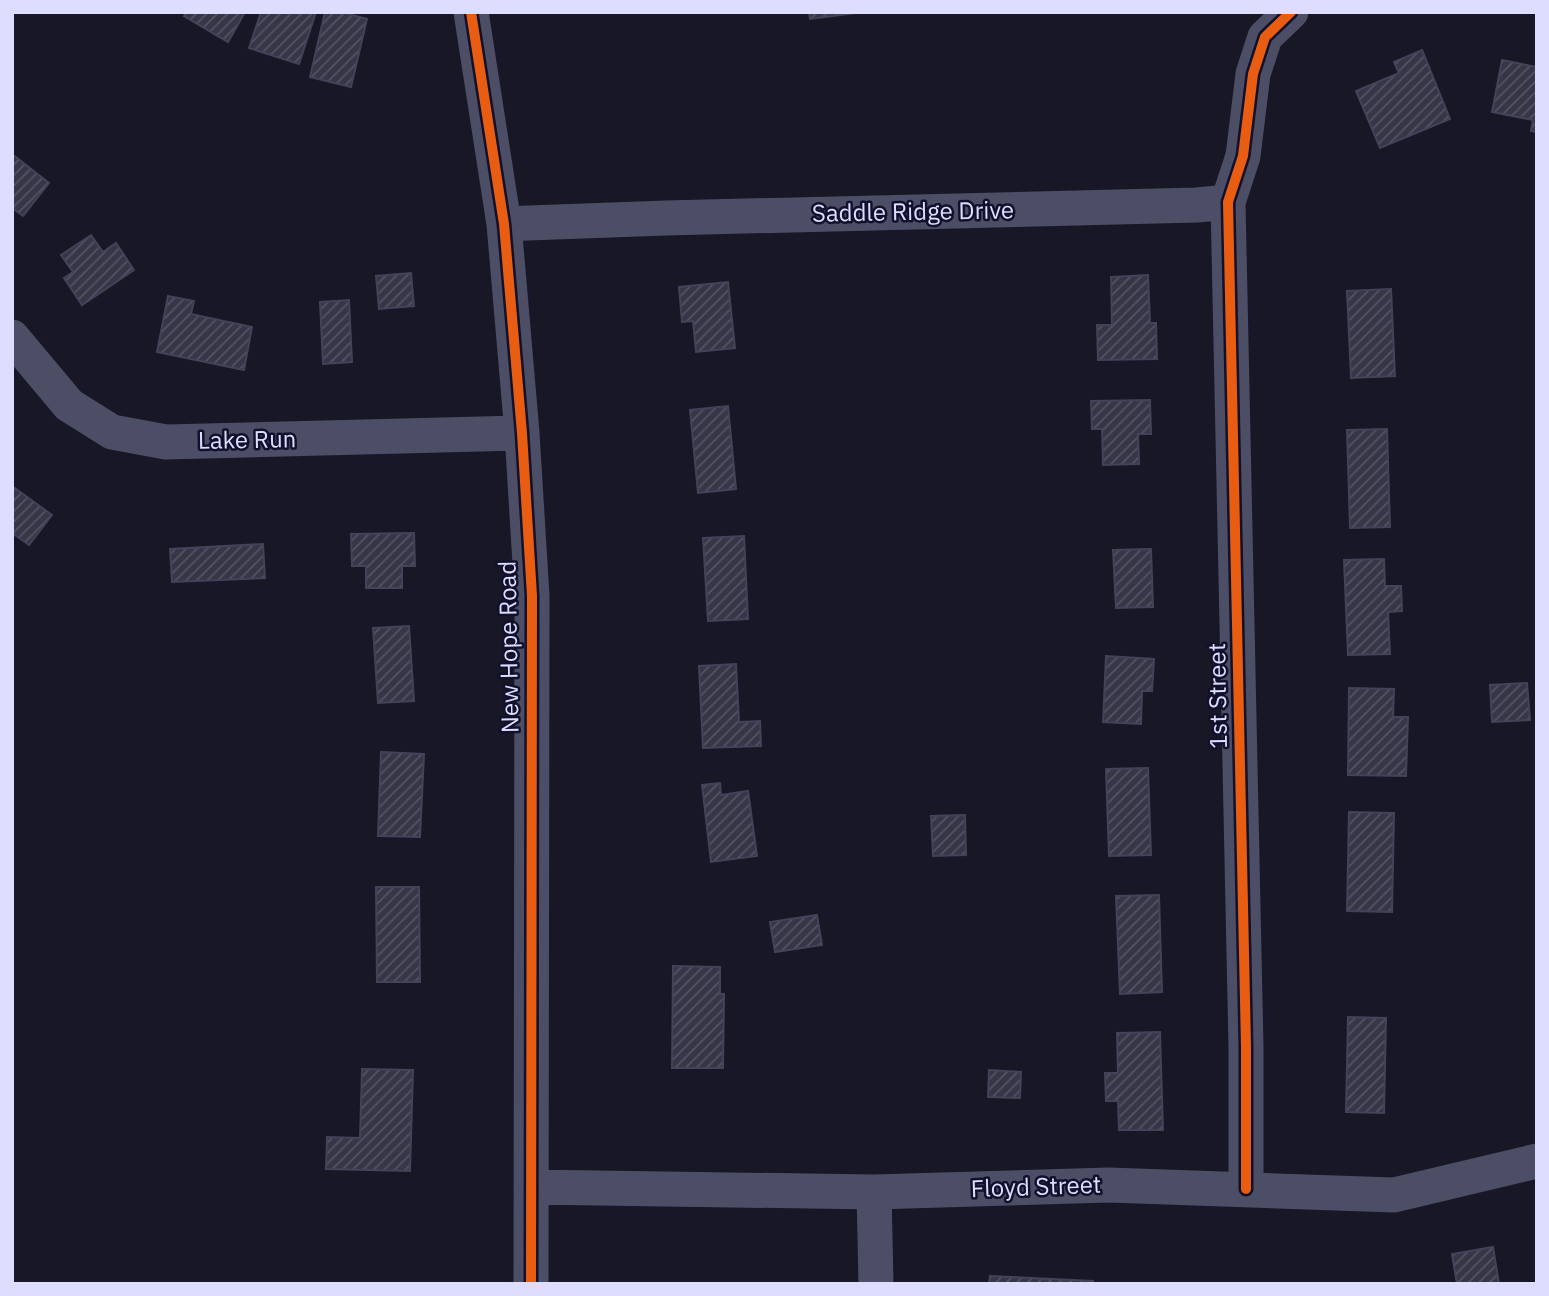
<svg xmlns="http://www.w3.org/2000/svg" width="1549" height="1296" font-family="'IBM Plex Sans',sans-serif">
  <defs>
    <pattern id="building-hatch" width="6" height="6" patternUnits="userSpaceOnUse" patternTransform="scale(1.75)"><rect width="6" height="6" fill="#363647"/><path d="M-1 1l2-2M0 6l6-6M5 7l2-2" fill="none" stroke="#525363"/></pattern>
  </defs>
  <rect width="100%" height="100%" fill="#171726"/>
  <path fill="url(#building-hatch)" stroke="#434258" stroke-width="2" d="M186,12H245L228,42L184,16Z
    M261,12H316L299,64L249,48Z
    M325,12H341L367,19L351,87L310,77Z
    M809,12H864L810,19Z
    M1422,50L1450,119L1380,148L1356,91L1399,73L1394,62Z
    M1502,60L1537,67V132L1531,131L1533,120L1492,112Z
    M12,154L49,183L23,216L12,208Z
    M91,235L103,252L116,243L134,270L82,305L64,278L73,272L61,255Z
    M411,273L414,306L379,309L376,276Z
    M1148,275L1150,323H1156L1157,359L1098,360L1097,325H1112L1111,277Z
    M728,282L735,348L696,352L693,321L682,322L679,287Z
    M1391,289L1395,376L1351,378L1347,291Z
    M168,296L194,301L191,314L252,327L244,370L157,352Z
    M349,300L352,362L323,364L320,302Z
    M1150,400L1151,434H1138L1139,464L1103,465L1102,429H1092L1091,401Z
    M728,406L736,489L698,493L690,410Z
    M1387,429L1390,527L1350,528L1347,430Z
    M12,486L52,515L29,545L12,533Z
    M414,533L415,566H402V588H366V566H352L351,534Z
    M744,536L748,619L708,621L703,538Z
    M263,544L265,578L172,582L170,549Z
    M1151,549L1153,607L1116,608L1113,550Z
    M1384,559L1385,586H1401L1402,611L1388,612L1390,654L1348,655L1344,560Z
    M409,626L414,701L378,703L373,628Z
    M1106,656L1154,659L1152,691H1142L1141,724L1103,722Z
    M736,664L739,722L760,721L761,746L703,748L699,666Z
    M1527,683L1530,720L1492,722L1490,685Z
    M1349,688L1394,689L1393,717H1408L1406,776L1348,775Z
    M381,752L424,754L420,837L378,836Z
    M1148,768L1151,855L1109,856L1106,769Z
    M720,783L721,795L748,791L757,856L711,862L702,785Z
    M1349,812L1394,813L1392,912L1347,911Z
    M965,815L966,855L933,856L931,816Z
    M376,887H419L420,982H377Z
    M1159,895L1162,992L1120,994L1116,896Z
    M817,915L822,945L775,952L770,922Z
    M673,966L720,967V994H724L723,1068H672Z
    M1348,1017L1386,1018L1384,1113L1346,1112Z
    M1160,1032L1163,1130H1119L1118,1101H1106L1105,1073H1118L1117,1033Z
    M362,1069L413,1070L410,1171L326,1169L327,1137L360,1138Z
    M989,1070L1021,1072L1020,1098L988,1097Z
    M1493,1247L1499,1284H1457L1452,1254Z
    M990,1276L1093,1281V1284H989Z"/>
  <g fill="none" stroke-linecap="round" stroke-linejoin="round">
    <path stroke="#4c4e66" stroke-width="35" d="M471,12L504,224L522,433L532,596L531,1284
      M504,224L666,218L1197,205L1228,202
      M12,337L69,405L112,432L166,442L522,433
      M531,1187L874,1192L1109,1185L1394,1195L1537,1161
      M1246,1189V1047L1228,202L1243,156L1253,74L1265,37L1291,12
      M874,1192L876,1284"/>
    <g stroke="#11112c" stroke-width="15">
      <path id="cycleway" d="M471,12L504,224L522,433L532,596L531,1284
        M1246,1189V1047L1228,202L1243,156L1253,74L1265,37L1291,12"/>
    </g>
    <use href="#cycleway" stroke="#e95d12" stroke-width="10"/>
  </g>
  <g text-anchor="middle" stroke-width="5" stroke-linejoin="round" paint-order="stroke">
    <g font-size="24" fill="#dcddff" stroke="#11112c">
      <text transform="translate(913 212) rotate(-1)" y="8">Saddle Ridge Drive</text>
      <text transform="translate(247 440) rotate(-1)" y="8">Lake Run</text>
      <text transform="translate(509 647) rotate(-91)" y="8">New Hope Road</text>
      <text transform="translate(1218 696) rotate(-91)" y="8">1st Street</text>
      <text transform="translate(1036 1187) rotate(-2)" y="8">Floyd Street</text>
    </g>
  </g>
  <rect width="1549" height="1296" fill="none" stroke="#dcddff" stroke-width="28"/>
</svg>
